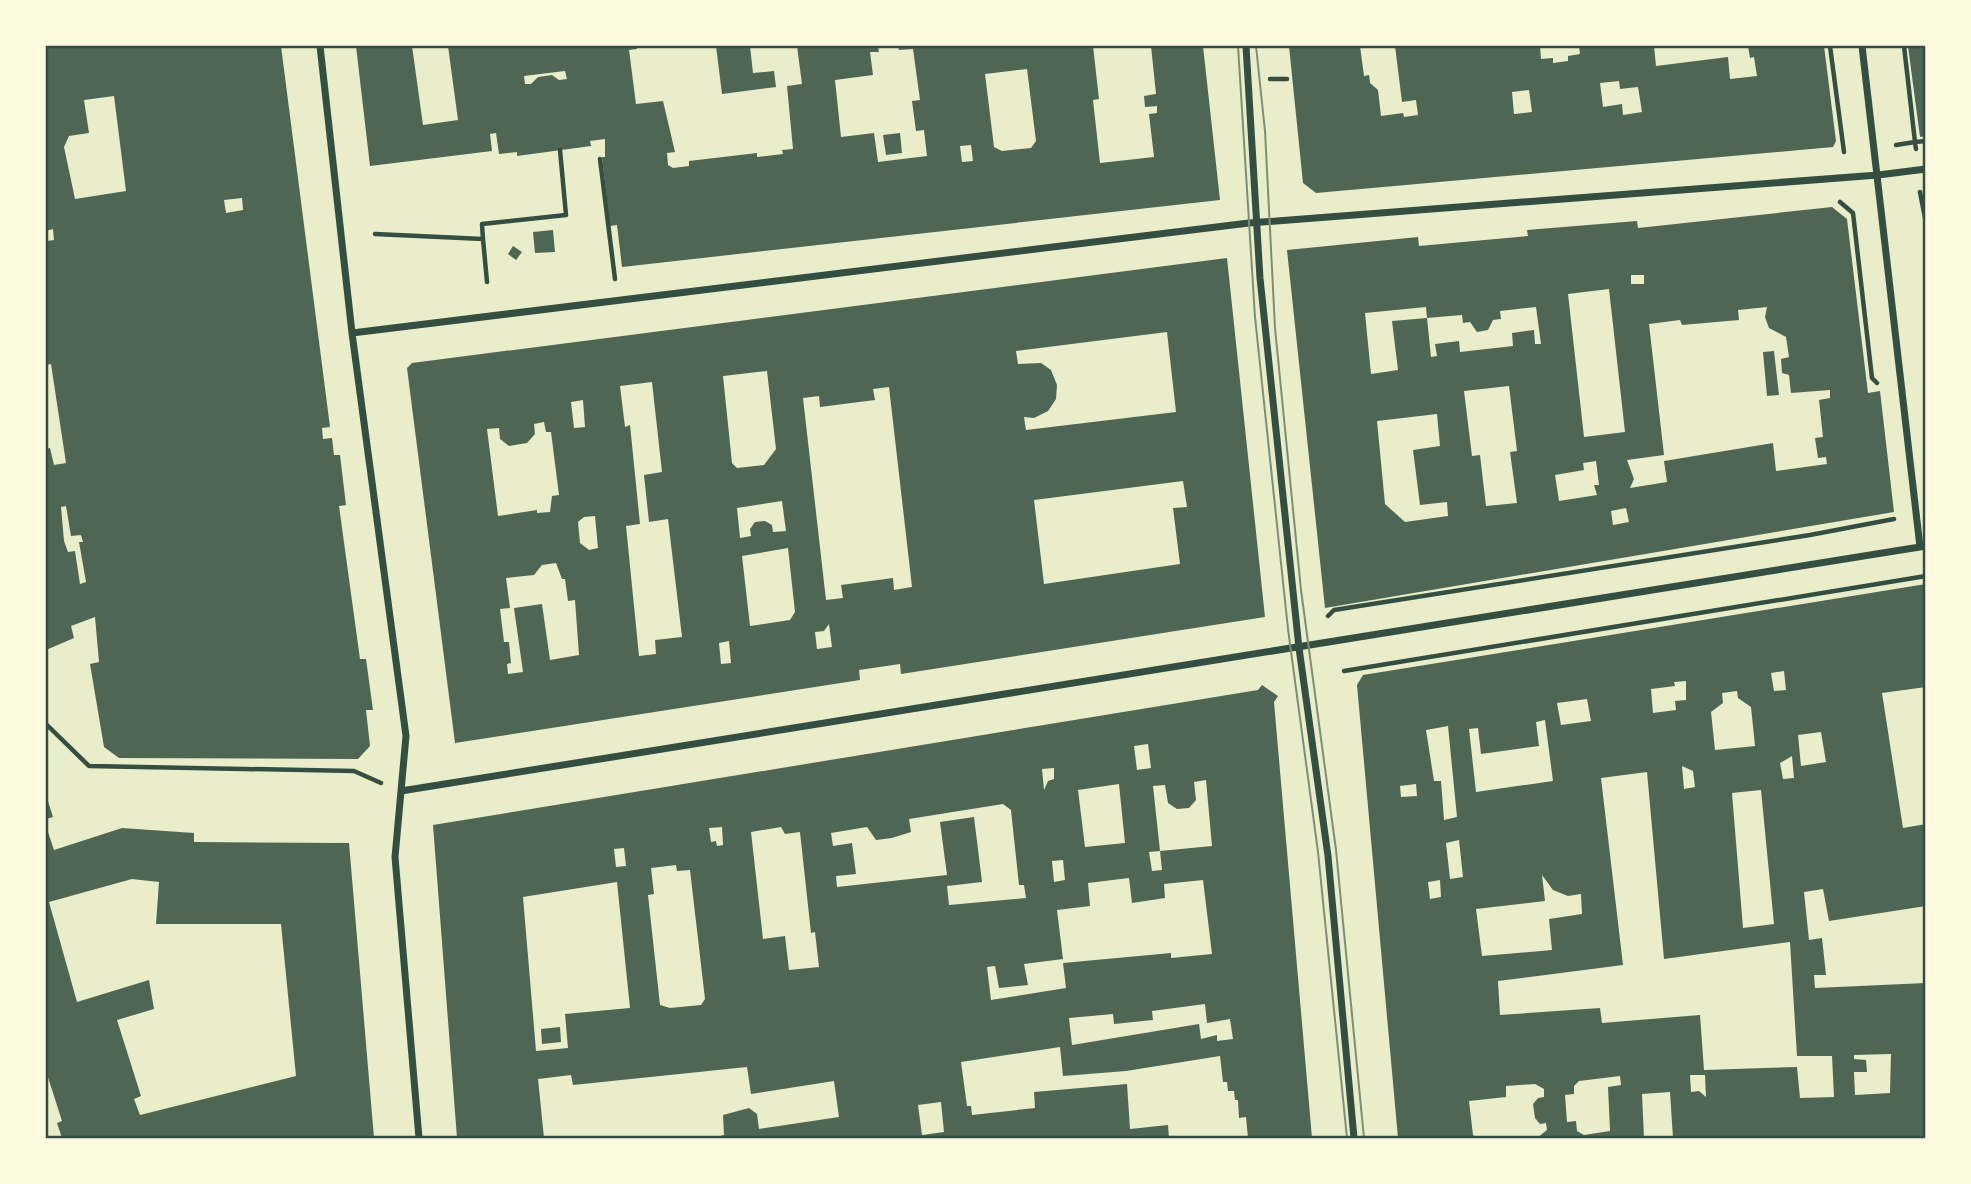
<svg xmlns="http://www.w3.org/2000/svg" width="1971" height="1184" font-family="Commissioner,sans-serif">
  <rect width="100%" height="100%" fill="#e9edc9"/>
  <path fill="#4f6655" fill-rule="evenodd" d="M46,46H281L330,427L322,428L323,439L332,438L334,455H340L346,505L339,506L360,659H366L373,710H366L370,746L358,759L119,758L104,747L90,664L99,662L95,617L71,626L74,638L46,650V449L50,448L54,465L66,463L51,364L46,365V241L54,240L53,229L46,231ZM114,96L126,191L75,199L64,147L69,136L89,133L84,100ZM242,198L243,210L226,213L224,200ZM66,506L71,536L81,535L83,542H79L86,582L80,584L75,551L68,552L64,541L61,507Z
    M356,46H412L423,125L458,120L448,46H636L637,49L629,50L636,104L663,101L675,152L667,153L668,165L673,168L689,166V161L757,153V157L783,154L782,150L793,149L787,86L802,84L797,46H878L879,52H870L873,75L835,80L841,137L874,133L878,162L927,156L924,130L916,131L912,101L920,100L913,49L899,50L898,46H1093L1099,99L1093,100L1100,163L1154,157L1149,114L1157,113V106L1145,107L1144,96L1156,94L1151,46H1203L1220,200L622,267L617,225L610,226L602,157H605V139L590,141L591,146L517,156V152L499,154L496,133L490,134L492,151L370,166ZM1027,69L1036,141L1031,148L1002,151L994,147L985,74ZM565,71L567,79L559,80L552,75L538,77L531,84H525L524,76ZM971,145L973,161L962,162L960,146Z
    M716,46H750L753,73L774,71L776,87L722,94Z
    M1289,46H1360L1364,76L1369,75L1370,83L1378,90L1381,116L1403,113L1404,117L1418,115L1416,100L1402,102L1395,46H1540L1541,59L1553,58V63L1568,61V56L1580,54L1579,46H1654L1656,66L1728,57L1730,79L1757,76L1754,57L1750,58L1748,46H1824L1836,141L1833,147L1316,193L1303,183ZM1619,81L1620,89L1638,87L1642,112L1623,115L1622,104L1603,107L1600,83ZM1529,90L1532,112L1514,114L1512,92Z
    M1908,46H1926V136L1920,137Z
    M900,133L902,153L886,155L883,135Z
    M1832,207L1847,219L1868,393L1880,391L1894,512L1325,608L1287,250L1418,237L1419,246L1528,236L1527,230L1637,221L1638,228ZM1631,275H1644V284H1631ZM1609,289L1625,432L1584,437L1568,294ZM1426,307L1427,318L1462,315L1463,323L1470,322L1477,332L1488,330L1493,320L1501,319L1500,311L1536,307L1541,344H1535L1534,330L1512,333L1513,346L1460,352L1459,341L1435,344L1437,356L1431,357L1427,318L1392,321L1398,370L1371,374L1365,313ZM1767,307L1765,317L1769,328L1786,337L1789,357L1781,359L1782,373L1789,375L1791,393L1830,390V398L1819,400L1823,437L1815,438L1818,458L1826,457L1827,464L1776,471L1773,443L1664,461L1667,482L1630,488L1634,479L1627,460L1664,455L1649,324L1680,320L1682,325L1739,320L1738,310ZM1509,386L1517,451L1510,452L1517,503L1486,506L1480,455L1472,456L1464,391ZM1437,414L1440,446L1413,450L1420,505L1447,502L1448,516L1405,522L1385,504L1377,421ZM1596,461L1599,485H1594L1597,495L1559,501L1555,475L1584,470L1583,463ZM1626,508L1629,522L1613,525L1611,511Z
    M553,230L555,252L535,253L533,232Z
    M513,246L522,252L516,260L508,254Z
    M1227,258L1265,617L901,674L900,664L859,670L860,680L455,743L407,368L412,363ZM1167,332L1176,412L1026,430L1024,417L1034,418L1048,411L1056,399L1057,385L1051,370L1041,363L1018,364L1016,351ZM767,371L776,449L764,465L737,468L732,463L723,376ZM652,382L662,472L644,475L649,522L668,519L682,637L655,640L656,654L639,656L626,526L640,524L630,425L625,427L620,386ZM889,387L912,587L894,590L893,578L841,585L843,598L826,600L803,398L819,396L820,407L875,400L873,389ZM583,400L585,427L574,428L571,402ZM544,422L546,432H551L559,495L552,496L550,512L537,513V510L498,516L487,429L499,428L500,439L509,446L527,443L535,434L534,424ZM1183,481L1187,507L1173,508L1180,564L1044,584L1034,500ZM782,501L786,531L773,532L772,525L765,521L755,522L750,529L751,536L740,538L737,508ZM595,516L598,548L589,550L580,543L578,522L584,517ZM788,548L795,612L790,620L750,626L742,556ZM556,563L562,579H565L568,601L575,600L579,655L550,660L542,604L514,608L523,672L508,674L507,664L511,663L509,642H504L500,609L510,608L506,578L534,575L542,565ZM829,624L832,647L817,649L815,632L824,631ZM729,641L731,663L721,664L719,643Z
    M1774,351L1779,395L1767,396L1763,352Z
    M1926,584V687L1882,693L1903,828L1926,824V906L1829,921L1823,889L1804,892L1809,940L1822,938L1826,975H1814L1815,988L1926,983V1138H1673L1670,1092L1642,1094L1644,1138H1537L1547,1130L1546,1123L1540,1124L1535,1118L1533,1104L1538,1098L1544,1097V1089L1535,1084L1506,1086V1097L1469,1101L1473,1135L1477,1138H1398L1357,685L1363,675ZM1784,671L1786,690L1774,691L1771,673ZM1686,681V700L1675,701L1676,710L1653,713L1651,689L1675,686L1674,682ZM1737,691L1738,698L1751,707L1755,746L1715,750L1711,712L1723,703L1722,693ZM1587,699L1591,721L1561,725L1557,703ZM1545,720L1553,781L1476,792L1469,729L1478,728L1481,754L1539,746L1536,722ZM1448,726L1457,817L1444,820L1441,781H1434L1426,730ZM1821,732L1826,762L1801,766L1798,735ZM1792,756L1794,778L1783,779L1780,763ZM1682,766L1693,771L1695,787L1684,789ZM1647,772L1664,959L1790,942L1797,1056H1832L1834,1097L1800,1098L1797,1067L1704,1070L1700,1015L1602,1023L1600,1008L1500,1015L1498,981L1623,965L1601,778ZM1416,784L1417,796L1401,797L1400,786ZM1761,790L1774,924L1743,928L1732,793ZM1459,840L1463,877L1450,879L1446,843ZM1542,875L1553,890L1568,896L1581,894L1582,914L1549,919L1552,950L1482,956L1476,909L1545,901ZM1440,880L1441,897L1430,899L1428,882ZM1891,1054L1890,1093L1855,1095L1854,1072H1867L1866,1060L1854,1059V1055ZM1690,1075H1705L1706,1097L1699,1091L1691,1092ZM1620,1076L1621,1085L1608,1087L1610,1131L1584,1135L1577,1131L1576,1121L1567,1122L1565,1095L1574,1094V1086L1579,1081Z
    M1262,685L1278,696L1274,702L1312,1138H1248L1246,1117L1239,1118L1238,1100H1235L1234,1091H1228L1227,1082H1223L1220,1056L1126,1071L1063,1076L1060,1047L961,1062L967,1106H971L972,1115L1035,1108L1034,1092L1127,1084L1130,1129L1168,1125L1169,1138H712L724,1135L723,1115L749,1108L757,1114L759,1129L839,1117L834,1081L751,1094L747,1067L573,1085L571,1075L538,1079L544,1138H457L433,825L1258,690ZM1148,744L1151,768L1137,770L1134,746ZM1054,768V779L1048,781L1044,790L1042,769ZM1206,780L1212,846L1160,851L1162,870L1152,871L1149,852L1160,851L1153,786L1165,785L1168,803L1177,809L1189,808L1196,800L1194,782ZM1119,784L1125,843L1085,847L1078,790ZM1003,804L1011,810L1019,885H1024L1026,898L949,905L947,886L982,882L974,817L940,822L947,875L837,887L836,876L856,874L852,843L833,846L831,833L867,827L876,840L892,838L911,832L909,819ZM722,827L723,845L717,846L716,841L711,842L709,828ZM781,827L785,834L800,832L811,933L815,932L819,967L789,970L785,936L763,939L751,832ZM624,848L626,866L616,867L614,849ZM1063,860L1065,880L1054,882L1052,861ZM676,865L677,871L690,870L705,999L701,1005L670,1008L660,1005L648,895L654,894L651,868ZM1129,878L1132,903L1165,898L1164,884L1203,880L1212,954L1171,958V953L1063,963L1066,988L991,1000L987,967L995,966L999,988L1028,985L1024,964L1063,959L1057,910L1090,906L1088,883ZM617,882L630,1008L565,1014L568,1048L536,1051L523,897ZM1205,1004L1207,1023L1230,1019L1233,1039L1217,1041V1035L1201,1039L1199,1024L1072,1045L1069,1018L1113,1014L1114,1024L1153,1020L1152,1011ZM941,1102L944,1132L922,1135L918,1105Z
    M46,795L53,817L46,819Z
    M46,826L54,850L122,828L194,833V842L349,843L374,1138H62L57,1123L62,1121L46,1071ZM132,879L159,882L156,924H281L296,1076L140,1115L134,1099L141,1096L117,1020L154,1009L149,980L77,1002L49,902Z
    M560,1027L561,1042L542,1044L541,1029Z"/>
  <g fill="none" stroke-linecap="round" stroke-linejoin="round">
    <path stroke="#344e41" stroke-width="4.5" d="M1830,46L1844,152
      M1904,46L1915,142L1926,141
      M1270,79H1287
      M1896,145L1915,142L1916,149
      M600,159L615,279
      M1920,192L1926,223
      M1840,202L1853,213L1872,378L1877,383
      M375,234L483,239L482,224L566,215L560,150
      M483,239L487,282
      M1328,616L1334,610L1810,535L1894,519
      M1344,671L1926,576
      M46,724L89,766L354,771L381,783"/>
    <path stroke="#344e41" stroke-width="7" d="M320,46L352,333L406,736L395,857L419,1138
      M1246,46L1260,278L1299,648L1328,856L1354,1138
      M1862,46L1920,547
      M352,333L1249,223L1878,175L1926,169
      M401,791L1926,546"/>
    <path stroke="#7c8e77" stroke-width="2" d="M1238,46L1255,317L1288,629L1318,852L1347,1138
      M1256,46L1265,131L1275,328L1301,590L1336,850L1364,1138"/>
  </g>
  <rect width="1971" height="1184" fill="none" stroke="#fefae0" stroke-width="94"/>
  <rect x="47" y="47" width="1877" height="1090" fill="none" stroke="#344e41" stroke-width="2.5"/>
</svg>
